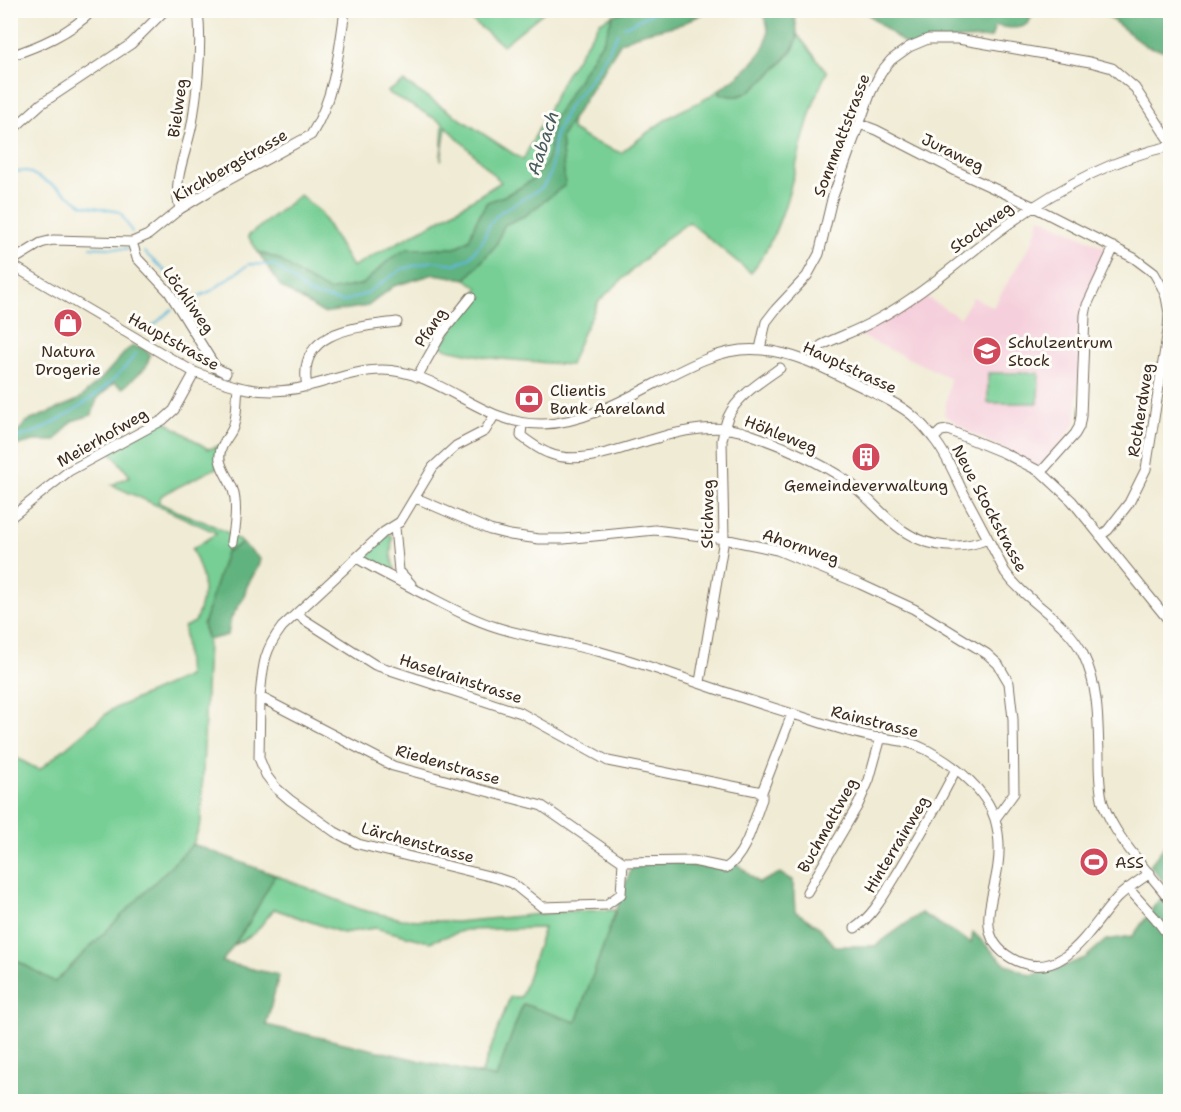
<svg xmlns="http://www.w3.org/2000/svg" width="1181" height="1112" font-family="'Shantell Sans',sans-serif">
  <rect width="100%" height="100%" fill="#fdfcf7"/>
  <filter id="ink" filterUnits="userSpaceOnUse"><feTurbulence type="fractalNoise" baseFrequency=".0167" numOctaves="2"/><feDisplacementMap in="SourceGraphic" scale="12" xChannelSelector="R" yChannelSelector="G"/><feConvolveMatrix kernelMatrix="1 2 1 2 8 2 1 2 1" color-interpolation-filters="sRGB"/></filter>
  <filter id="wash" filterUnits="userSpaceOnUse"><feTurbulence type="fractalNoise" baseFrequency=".008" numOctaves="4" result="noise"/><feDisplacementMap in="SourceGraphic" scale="24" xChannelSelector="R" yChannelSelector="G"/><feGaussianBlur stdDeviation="1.35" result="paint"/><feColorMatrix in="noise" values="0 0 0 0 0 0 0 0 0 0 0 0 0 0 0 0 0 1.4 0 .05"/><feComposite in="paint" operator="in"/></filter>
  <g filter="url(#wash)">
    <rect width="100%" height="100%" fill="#f0ebd4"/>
    <path fill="#f5cfdb" d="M1040,217L1107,249L1083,308L1075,424L1041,468L969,432L944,415L950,378L855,333L923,295L960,318L973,297L993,307L1032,242Z"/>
    <path fill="#77cf95" stroke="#597c5a" stroke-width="1.5" d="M468,11V10L545,11L503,45L465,15Z
      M613,15L604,40L596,51L574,88L550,146L545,165L533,179L521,187L504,196L487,202L476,221L469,240L455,248H433L391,258L363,284L329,291L305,278L278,259L258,252L248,236L300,195L320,212L352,267L438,221L501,182L446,126L441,161L443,123L387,92L404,82L523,160L564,78L600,22Z
      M797,34L827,72C794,136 797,214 751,273L689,222L667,238L599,301L582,335L570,365L491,358L447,349L441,346L478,288L466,279L496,245L504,225L526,215L565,185L561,137L572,116L571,129L589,140L621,153C639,139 656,125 675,114C691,105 706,101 720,89V93C726,95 733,97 739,96C752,93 787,60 794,48C796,44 797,38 797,34Z
      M988,373H1039L1038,403H988Z
      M163,420L208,449L223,445L222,465L162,495L158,502C185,518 217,522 242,543L226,552L203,625L208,640L201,822L193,844L55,983L11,957V755L39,770L111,710L188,676L184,627L195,622C207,590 206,580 192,549L217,533L112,485L130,476L109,450Z
      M389,534L392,537L391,555L395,573L393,575L368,559V555L386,535Z
      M275,875L362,910L402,919L456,922L572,911L616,910L576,1023L523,1004L496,1078L481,1075L510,997H521L544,928L465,930L430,942L375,928L343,933L274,909L255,933L234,945L250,921Z"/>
    <path fill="#61b27e" stroke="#4e6e4e" stroke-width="1.5" d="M628,10L708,11L682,24L643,33L621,42L561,137L565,185L526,215L504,225L496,245L466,279L434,274L394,286L368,306L323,313L281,287L258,252L278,259L305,278L329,291L363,284L391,258L407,249L455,248L469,240L476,221L487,202L504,196L521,187L533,179L545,165L550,146L552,122L596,51L604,40L613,15Z
      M872,10L1034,11C1027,33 1016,28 995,26L991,38L958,39L909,47L869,15Z
      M1161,10L1170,12V52L1146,46L1107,16L1095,11Z
      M761,11H793C795,19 798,30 797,38C794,54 754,93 738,96C732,97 725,95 720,93V89C744,73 784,43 761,11Z
      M133,346L144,349L150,355L146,367L123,388L114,383L97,399L92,415L72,421L55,441H34L11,447V435L18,432L26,422L78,400L102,378L127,350Z
      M242,543L260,559L258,567L247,586L243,599L231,618L228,635L208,640L203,625L226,552Z
      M1170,839V1101H11L10,957L55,982L193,844L275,875L250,921L222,962L279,975L266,1025L496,1078L523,1004L576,1022L631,869L646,863L673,861L694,866L714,867L736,863L759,883L780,873L793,881L795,911L819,927L835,946H875L921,913L971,943L973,932L1004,963L1030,975L1054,970L1085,958L1106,940L1133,936L1168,887L1150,865Z"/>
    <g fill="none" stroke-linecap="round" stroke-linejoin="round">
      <path stroke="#5fb8dc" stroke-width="2" d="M624,27L659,10
        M10,172L27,171L60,189L83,205L120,212L132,232
        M91,247L128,249
        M144,252L166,272
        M168,274L187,297L195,298L211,291L249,264L275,265L310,294L342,302L365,294L402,269L433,261L456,264L469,258L482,242L490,223L500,212L542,188L551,173L555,135L568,108L598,68L618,33
        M145,333L172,309
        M10,440C22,436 35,433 46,427C79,409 115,384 136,353"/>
    </g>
  </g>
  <g filter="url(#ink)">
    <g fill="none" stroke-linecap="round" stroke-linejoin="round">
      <g stroke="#7a6e5e" stroke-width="11">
        <path id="minor" d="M10,56C40,46 70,33 93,10
          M860,124L876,130L956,171L1028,204L1134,258L1154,273L1162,287L1166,297L1169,313L1168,330L1146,469L1129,503L1108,530L1100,536
          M10,132L41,104L131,44L165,10
          M180,209C171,178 189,149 193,118C198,85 202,43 198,10
          M132,242L137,258L169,292L216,368L226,373
          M10,262L41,243L53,240L132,242L148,235L180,209L223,183L311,135C334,99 339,53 345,10
          M10,264L192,371C233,387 264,398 308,386C333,380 357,370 382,370C441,370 481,426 543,424C598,423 655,379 706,359C723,352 744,348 762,350C799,353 831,372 864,388C881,397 900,404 914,417C921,423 928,431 933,438C945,452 953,471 961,488C976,516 991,544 1005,572C1028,604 1066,619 1083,654C1099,687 1098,722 1099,757C1099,772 1099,788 1103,803C1114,837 1149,872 1170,900
          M760,349L766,322L776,309L807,276L819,254L832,199L871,92L881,72L891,60L909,47L928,39H958L1090,62L1112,68L1135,88L1170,142
          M817,349L822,345C840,336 859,330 876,320C919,297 957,263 995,234C1048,194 1106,160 1170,146
          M417,377L442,333L471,297
          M307,387C296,330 357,327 397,322
          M494,416L485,431L456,446L433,467L400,522L384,532L282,627C263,652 263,666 260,697L393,766L542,806L623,862L693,861L726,868C747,854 753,822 762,799V792L792,714
          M522,423L521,436C529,442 538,449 548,453C580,467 623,447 654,439C683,430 720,423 749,434C779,444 822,463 847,481C864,493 876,508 891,521C918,546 954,553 988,539
          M934,438L941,431L948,430L1004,453L1041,472L1072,501L1170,622
          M1041,472L1075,434L1079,427L1081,416L1085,315L1087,305L1114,247
          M416,498L490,530L510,535L539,539H564L655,530L724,539L777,550L860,584L914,609L987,654L998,664L1009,683L1013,719L1014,793L995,819
          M10,518L69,471L163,420L174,410L195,372
          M395,527L399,571L411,584
          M232,542C235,526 238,506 233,490C230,480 222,471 220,460C218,448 227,439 232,430C238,418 236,401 238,388
          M357,558C376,570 396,579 416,590C442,603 467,618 496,627C530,638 567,643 601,652C666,670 729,695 793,714C819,722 846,732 873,737C893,740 908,740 927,750C954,765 985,788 995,819C999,833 1000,850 998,865C994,900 971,940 1017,961C1065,982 1090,927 1117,898C1127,888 1139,881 1150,873
          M298,613L303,619L375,665L521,713L608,761L762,792
          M700,682L724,539L722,440C724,432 725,424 728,417C737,396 762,381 780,368
          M260,697L259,758L266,775L276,788L290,800L335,832L358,844L497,878L512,883L542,907L606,905L621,894L623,862
          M1128,888L1156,919L1170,938
          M807,892L858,805L869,780L881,737
          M855,928C874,915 885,893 897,874C918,839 938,805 956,769
          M1169,1102L1170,1091"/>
      </g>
      <use href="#minor" stroke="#fff" stroke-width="9"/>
    </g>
  </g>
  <defs>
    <g id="shop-disc" transform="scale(1.5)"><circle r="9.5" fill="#d1495b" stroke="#fdfcf7"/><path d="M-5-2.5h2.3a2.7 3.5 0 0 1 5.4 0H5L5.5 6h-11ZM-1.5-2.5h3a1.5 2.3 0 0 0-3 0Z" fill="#fff"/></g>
    <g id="school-disc" transform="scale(1.5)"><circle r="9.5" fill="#d1495b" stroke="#fdfcf7"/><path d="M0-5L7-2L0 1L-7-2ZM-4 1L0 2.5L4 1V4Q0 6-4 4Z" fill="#fff"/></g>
    <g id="bank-disc" transform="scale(1.5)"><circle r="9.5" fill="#d1495b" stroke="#fdfcf7"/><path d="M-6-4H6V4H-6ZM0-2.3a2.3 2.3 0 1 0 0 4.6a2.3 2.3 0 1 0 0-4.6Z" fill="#fff"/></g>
    <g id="building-disc" transform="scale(1.5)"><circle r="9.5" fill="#d1495b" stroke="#fdfcf7"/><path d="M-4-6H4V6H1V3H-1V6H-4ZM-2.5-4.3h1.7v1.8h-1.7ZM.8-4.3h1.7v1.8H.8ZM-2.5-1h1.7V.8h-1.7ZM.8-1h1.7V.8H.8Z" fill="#fff"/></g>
    <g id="stadium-disc" transform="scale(1.5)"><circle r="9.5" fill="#d1495b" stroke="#fdfcf7"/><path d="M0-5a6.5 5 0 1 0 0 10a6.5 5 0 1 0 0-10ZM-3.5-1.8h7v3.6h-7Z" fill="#fff"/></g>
  </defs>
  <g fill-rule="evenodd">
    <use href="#shop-disc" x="68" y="323"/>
    <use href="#school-disc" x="987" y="351"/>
    <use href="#bank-disc" x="529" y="399"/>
    <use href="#building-disc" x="866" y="457"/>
    <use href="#stadium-disc" x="1094" y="862"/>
  </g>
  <g text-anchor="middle" stroke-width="6" stroke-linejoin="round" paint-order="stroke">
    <g font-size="16" fill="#3b2a1e" stroke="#fdfcf7">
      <text transform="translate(177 108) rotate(-82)" y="6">Bielweg</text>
      <text transform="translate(841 135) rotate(-69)" y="6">Sonnmattstrasse</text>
      <text transform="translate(953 152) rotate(26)" y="6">Juraweg</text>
      <text transform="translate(230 165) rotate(-30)" y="6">Kirchbergstrasse</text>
      <text transform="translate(981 227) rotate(-37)" y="6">Stockweg</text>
      <text transform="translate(189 300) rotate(55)" y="6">Löchliweg</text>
      <text transform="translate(430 327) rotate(-56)" y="6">Pfang</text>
      <text transform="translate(174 341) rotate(29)" y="6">Hauptstrasse</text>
      <text transform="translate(850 367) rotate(25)" y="6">Hauptstrasse</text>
      <text transform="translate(1140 410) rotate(-81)" y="6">Rotherdweg</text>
      <text transform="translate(781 434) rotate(22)" y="6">Höhleweg</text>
      <text transform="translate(102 437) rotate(-30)" y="6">Meierhofweg</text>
      <text transform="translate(990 508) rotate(62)" y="6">Neue Stockstrasse</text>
      <text transform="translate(707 514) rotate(-89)" y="6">Stichweg</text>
      <text transform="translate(801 546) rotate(19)" y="6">Ahornweg</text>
      <text transform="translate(461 678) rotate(18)" y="6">Haselrainstrasse</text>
      <text transform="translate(875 721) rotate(14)" y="6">Rainstrasse</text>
      <text transform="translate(448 764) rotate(16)" y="6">Riedenstrasse</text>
      <text transform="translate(827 825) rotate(-61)" y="6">Buchmattweg</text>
      <text transform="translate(418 842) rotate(15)" y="6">Lärchenstrasse</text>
      <text transform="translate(896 844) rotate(-59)" y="6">Hinterrainweg</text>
    </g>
    <g font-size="16" fill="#3b2a1e" stroke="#fdfcf7" text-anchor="start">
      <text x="1008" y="348">Schulzentrum<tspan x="1008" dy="18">Stock</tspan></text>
      <text x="68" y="357" text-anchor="middle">Natura<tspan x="68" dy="18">Drogerie</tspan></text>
      <text x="550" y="396">Clientis<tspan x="550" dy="18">Bank Aareland</tspan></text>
      <text x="866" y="491" text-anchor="middle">Gemeindeverwaltung</text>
      <text x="1115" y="868">ASS</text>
    </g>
    <g font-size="18" font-style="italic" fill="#485c60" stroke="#fdfcf7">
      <text transform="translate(543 143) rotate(-72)" y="6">Aabach</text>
    </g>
  </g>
  <rect width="1181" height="1112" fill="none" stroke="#fdfcf7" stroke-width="36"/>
</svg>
